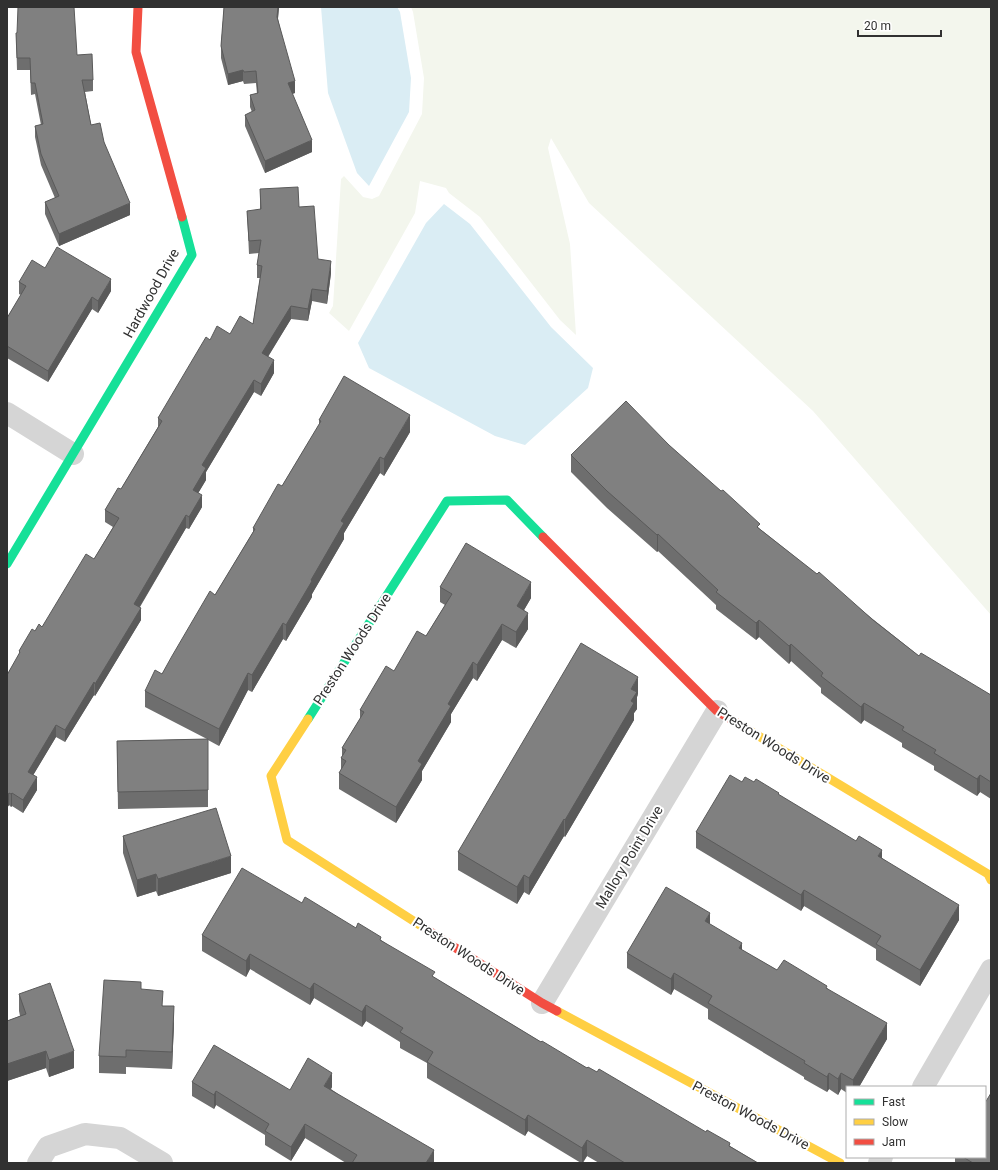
<svg xmlns="http://www.w3.org/2000/svg" width="998" height="1170" font-family="Roboto,sans-serif">
  <rect width="100%" height="100%" fill="#fff"/>
  <path fill="#f3f6ed" d="M411,7H991V615L813,411L589,203L551,138L548,148L570,244L576,335L560,320L480,217L449,193L446,188L420,181L415,213L349,331L329,313L333,306L341,179L344,176L363,197L372,199L379,196L422,114L424,78L413,12Z"/>
  <path fill="#daedf4" d="M321,7H397L400,12L411,78L409,112L369,186L357,173L328,93Z
    M444,204L470,224L551,327L593,368L588,388L525,445L495,436L369,368L358,343L426,223Z"/>
  <g fill="none" stroke-linecap="round" stroke-linejoin="round">
    <path stroke="#d5d5d5" stroke-width="22" d="M7,413L73,454
      M542,1003L717,711
      M923,1087L991,970
      M38,1163L48,1147L85,1134L120,1138L162,1163
      M879,1163L882,1157"/>
    <path stroke="#16e098" stroke-width="9" d="M7,564L192,255L182,217
      M308,719L447,501L507,500L543,537"/>
    <path stroke="#ffcf43" stroke-width="9" d="M308,719L271,776L287,840L426,929
      M737,723L988,874L991,880
      M557,1011L840,1163"/>
    <path stroke="#f24e42" stroke-width="9" d="M138,7L136,52L182,217
      M543,537L717,711L737,723
      M426,929L542,1003L557,1011"/>
  </g>
  <path fill="#6e6e6e" d="M224,7H279L278,19L295,93L292,94L312,152L265,173L245,126V115L252,112L250,107V95L257,94L256,83L244,84L243,81L228,85L221,58V46Z
    M16,33L77,55L93,80V91L85,92L91,125L104,142L130,215L59,246L45,214V202L55,198L41,165L35,137V126L41,125L35,94L31,95L30,70H17Z
    M260,189L299,207L318,259L331,273L327,304L312,301L308,321L291,319L268,357L274,373L261,396L254,392L206,472V480L198,493L202,507L189,529L186,528L140,607L141,620L95,696L94,695L65,742L56,737L33,775L37,790L23,813L12,806L11,807L9,805L7,808V675L19,655V651L35,631L42,627L94,559L113,527L105,522V510L121,489L158,427V418L210,340L230,334L253,324L260,278H257V265L259,253L249,254L247,211L260,210Z
    M45,268L111,291L98,313L92,309L48,382L7,358V318L21,295L19,294V282Z
    M319,420L410,432L384,476L380,473L344,533V539L312,594V597L286,641L283,639L252,692L248,690L219,746L208,740V807L118,809L117,741L207,739L145,707V691L162,674L215,595L253,532V528L282,486L319,425Z
    M669,445L760,529L919,656L991,695V799L980,792L977,796L934,770V766L902,747V743L864,720L861,724L821,693V688L791,661L789,664L759,637L756,640L716,609V605L658,551L657,552L607,508L571,472V455Z
    M440,587L531,598L524,610L528,629L516,648L502,640L477,681L473,678L451,714V722L422,771V780L396,823L339,789V773L341,770V758L342,756V748L360,719V710L426,636L445,605L440,602Z
    M638,694L637,697V709L634,713V720L565,837L564,836L529,895L524,892L517,904L458,870V852Z
    M742,782H754L779,795L882,858L959,920L920,986L876,960V949L804,906L801,911L696,848V832Z
    M123,836L231,873L158,896L156,891L137,897L123,853Z
    M302,903L381,940L435,978L541,1042L587,1068L597,1072L730,1146L758,1163H599L587,1156L583,1163H581L528,1131L525,1136L427,1078V1063L400,1048V1042L366,1021L362,1027L314,998L310,1005L250,969L246,977L202,951V935Z
    M710,924L742,950L777,970L827,988L887,1039L859,1087H847V1093L841,1089L838,1095L829,1089L827,1092L804,1079V1077L708,1019V1009L674,989L671,995L627,968V953Z
    M141,989L163,1006L174,1023L172,1069L126,1067V1074L99,1073V1056Z
    M19,994L74,1068L49,1077L46,1068L7,1081V1021L20,1016L19,1011Z
    M192,1082L290,1090L332,1087L331,1089L434,1163H346L305,1138L291,1161L265,1145V1135L216,1105L214,1109L192,1096Z
    M955,1157H985L991,1163H955Z"/>
  <path fill="#5a5a5a" d="M278,7H279L277,28V17Z
    M243,70V81L228,85V74Z
    M295,81V93L288,95V83Z
    M312,140V152L265,173V161Z
    M130,203V215L59,246V234Z
    M331,261V273L327,304V291Z
    M111,279V291L98,313V301Z
    M312,289V301L308,321V309Z
    M92,297V309L48,382V371Z
    M291,306V319L262,366V353Z
    M274,360V373L261,396V384Z
    M254,380V392L206,472V480L193,502V490L202,465Z
    M410,415V432L384,476V459Z
    M380,457V473L344,533V539L312,594V597L286,641V625L311,580L341,521Z
    M202,495V507L189,529V517Z
    M186,515V528L134,616V604Z
    M658,534V551L657,552V535Z
    M531,582V598L517,622V606Z
    M141,608V620L95,696V684Z
    M528,613V629L516,648V632Z
    M759,620V637L756,640V623Z
    M283,623V639L252,692V675Z
    M502,624V640L477,681V665Z
    M791,644V661L789,664V646Z
    M473,662V678L451,714V722L422,771V780L396,823V807L418,761L448,704Z
    M248,673V690L219,746V729Z
    M638,677V694L637,697V709L634,713V720L565,837V820L631,689Z
    M94,682V695L65,742V730Z
    M864,703V720L861,724V707Z
    M56,725V737L28,784V772Z
    M980,775V792L977,796V779Z
    M37,777V790L23,813V800Z
    M9,793V805L7,808V796Z
    M12,793V806L11,807V794Z
    M564,819V836L529,895V878Z
    M882,850V866L878,856Z
    M231,856V873L158,896V879Z
    M156,874V891L137,897V880Z
    M524,875V892L517,904V887Z
    M804,890V906L801,911V895Z
    M959,905V920L920,986V970Z
    M710,913V929L705,921Z
    M742,943V959L739,948Z
    M250,954V969L246,977V961Z
    M674,973V989L671,995V979Z
    M314,983V998L310,1005V989Z
    M366,1005V1021L362,1027V1012Z
    M174,1006V1023L172,1069V1052Z
    M887,1023V1039L859,1087H853V1080Z
    M46,1051V1068L7,1081V1064Z
    M74,1051V1068L49,1077V1060Z
    M332,1073V1087L324,1100V1086Z
    M829,1073V1089L827,1092V1077Z
    M841,1073V1089L838,1095V1079Z
    M216,1091V1105L214,1109V1095Z
    M528,1115V1131L525,1136V1120Z
    M305,1124V1138L291,1161V1147Z
    M587,1140V1156L582,1163V1148Z
    M434,1150V1163H426Z"/>
  <path fill="#808080" stroke="#5a5a5a" d="M18,7H74L77,55L92,54L93,80H82L91,125L100,123L104,142L130,203L59,234L45,202L59,196L41,154L35,126L43,124L35,83H31L30,58H17L16,33H17Z
    M224,7H278L277,17L295,81L288,83L312,140L265,161L245,115L255,110L250,95L258,93L256,71L244,72L243,70L228,74L221,46Z
    M298,187L299,207L314,206L318,259L331,261L327,291L312,289L308,309L291,306L262,353L274,360L261,384L254,380L202,465L206,468L193,490L202,495L189,517L186,515L134,604L141,608L95,684L94,682L65,730L56,725L28,772L37,777L23,800L12,793L11,794L9,793L7,796V675L20,652L19,651L32,629L35,631L39,624L42,627L86,554L94,559L119,518L105,510L118,488L121,489L162,421L158,418L206,337L210,340L217,326L230,334L240,316L253,324L262,266L257,265L261,240L249,241L247,211L261,209L260,189Z
    M57,247L111,279L98,301L92,297L48,371L7,346V318L26,286L19,282L32,260L45,268Z
    M344,376L410,415L384,459L380,457L341,521L344,523L311,580L312,581L286,625L283,623L252,675L248,673L219,729L145,691L155,670L162,674L172,656L210,591L215,595L255,529L253,528L278,484L282,486L321,421L319,420Z
    M626,401L669,445L721,491L723,490L760,524L757,527L817,574L819,572L873,620L919,656L921,653L991,695V782L980,775L977,779L934,753L936,750L902,730L904,727L864,703L861,707L821,676L823,673L791,644L789,646L759,620L756,623L716,592L718,590L658,534L657,535L607,491L571,455Z
    M466,543L531,582L517,606L528,613L516,632L502,624L477,665L473,662L448,704L451,706L418,761L422,764L396,807L339,773L346,761L341,758L346,750L342,748L364,712L360,710L386,666L394,671L417,631L426,636L452,594L440,587Z
    M581,643L638,677L631,689L637,692L631,701L634,703L565,820L564,819L529,878L524,875L517,887L458,852Z
    M208,739V790L118,792L117,741Z
    M730,775L742,782L745,777L754,782L756,779L779,793L778,794L856,841L859,836L882,850L878,856L959,905L920,970L876,944L881,936L804,890L801,895L696,832Z
    M216,808L231,856L158,879L156,874L137,880L123,836Z
    M242,868L302,903L305,897L356,928L358,923L381,937L380,940L435,972L432,976L541,1042L542,1041L587,1068L588,1067L597,1072L599,1069L706,1132L707,1130L730,1143L729,1146L758,1163H625L587,1140L582,1148L528,1115L525,1120L427,1062L433,1052L400,1032L403,1028L366,1005L362,1012L314,983L310,989L250,954L246,961L202,935Z
    M666,887L710,913L705,921L742,943L739,948L777,970L784,960L827,986L826,988L887,1023L853,1080L841,1073L838,1079L829,1073L827,1077L804,1063L805,1061L708,1003L712,996L674,973L671,979L627,953Z
    M104,980L141,982V989L163,991L162,1006H174L172,1052L126,1050V1057L99,1056Z
    M50,983L74,1051L49,1060L46,1051L7,1064V1021L26,1014L19,994Z
    M214,1045L290,1090L308,1058L332,1073L324,1086L434,1150L426,1163H352L357,1155L305,1124L291,1147L265,1131L269,1124L216,1091L214,1095L192,1082Z
    M991,1093V1163H973L963,1157H985V1103Z"/>
  <g text-anchor="middle" stroke-width="4" stroke-linejoin="round" paint-order="stroke">
    <g font-size="14" fill="#313131" stroke="#fff">
      <text transform="translate(151 293) rotate(-61)" y="5">Hardwood Drive</text>
      <text transform="translate(352 649) rotate(-57)" y="5">Preston Woods Drive</text>
      <text transform="translate(774 745) rotate(32)" y="5">Preston Woods Drive</text>
      <text transform="translate(629 857) rotate(-59)" y="5">Mallory Point Drive</text>
      <text transform="translate(469 956) rotate(33)" y="5">Preston Woods Drive</text>
      <text transform="translate(751 1115) rotate(28)" y="5">Preston Woods Drive</text>
    </g>
  </g>
  <rect width="998" height="1170" fill="none" stroke="#313131" stroke-width="16"/>
  <rect x="846" y="1086" width="140" height="72" fill="#ffffff" stroke="#adadad"/>
  <rect x="854" y="1099" width="20" height="6" fill="#16e098" stroke="#adadad"/>
  <text x="882" y="1106" font-size="12" fill="#313131">Fast</text>
  <rect x="854" y="1119" width="20" height="6" fill="#ffcf43" stroke="#adadad"/>
  <text x="882" y="1126" font-size="12" fill="#313131">Slow</text>
  <rect x="854" y="1139" width="20" height="6" fill="#f24e42" stroke="#adadad"/>
  <text x="882" y="1146" font-size="12" fill="#313131">Jam</text>
  <path d="M858 30v6h83v-6" fill="none" stroke="#313131" stroke-width="2"/>
  <text x="864" y="30" font-size="12" fill="#313131" stroke="#ffffff" stroke-width="3" paint-order="stroke">20 m</text>
</svg>
